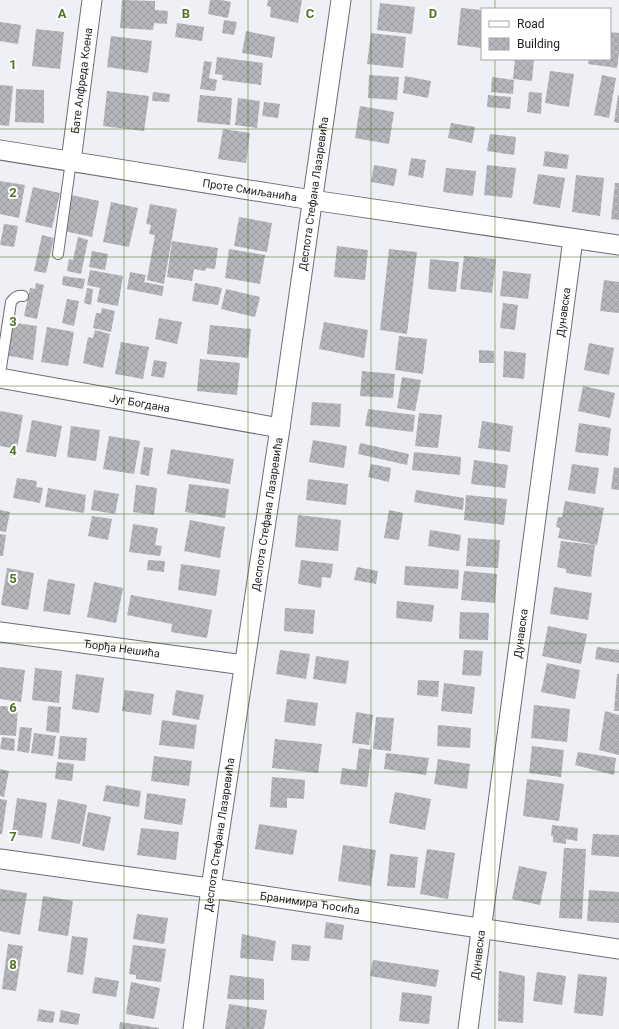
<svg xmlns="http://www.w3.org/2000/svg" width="619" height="1029" font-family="Roboto,sans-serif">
  <defs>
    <pattern id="building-cross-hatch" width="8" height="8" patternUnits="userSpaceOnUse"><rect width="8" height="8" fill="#b4b6bb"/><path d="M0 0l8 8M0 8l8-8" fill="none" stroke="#9a9ca0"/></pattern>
  </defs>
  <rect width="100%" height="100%" fill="#eef0f6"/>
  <path fill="url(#building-cross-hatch)" d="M122,0L155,1V10L168,11L167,24L154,23L153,30L120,28Z
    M210,0H221L231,2L228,18L208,14Z
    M268,0H302L298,23L270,17L271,7L267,6Z
    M380,3L415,7L412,34L377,30Z
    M461,8L482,10V48L457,45Z
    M224,20L237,22L234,35L222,33Z
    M0,22L21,25L18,44L0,41Z
    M177,23L204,27L202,41L175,37Z
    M36,29L64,32L60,69L32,66Z
    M246,31L275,37L272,58L242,53Z
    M610,32L619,33V52L617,68L588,64L589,59H610Z
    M371,33L406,37L403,68L367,64Z
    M111,36L152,41L148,73L107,67Z
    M217,57L263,63L261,85L222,80L223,75L215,74Z
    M515,59H534L532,81L513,79Z
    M204,61L212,62L209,78L217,80L215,91L200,89Z
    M550,71L574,74L569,107L545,103Z
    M369,75L399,77L397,100L368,98Z
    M602,75L616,78L609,118L594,115Z
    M405,76L431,81L428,98L403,93Z
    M492,77L514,80L513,94L491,92Z
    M0,85L13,86L9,126L0,125Z
    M16,89L44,90V123L15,122Z
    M107,91L149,96L144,131L103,126Z
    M153,92L170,94L169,102L152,101Z
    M529,92L542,93L541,114L527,112Z
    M200,95L232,98L230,125L197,122Z
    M488,95L511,97L510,109L487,107Z
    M618,95H619V123L614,122Z
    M238,98L260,101L257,128L235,125Z
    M264,102L280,104L278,118L262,116Z
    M360,106L394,112L389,144L355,138Z
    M451,123L475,127L472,143L448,138Z
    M223,129L250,133L246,163L218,159Z
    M490,134L516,137L514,155L487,151Z
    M545,151L569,155L567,169L543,166Z
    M411,158L426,160L423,178L408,175Z
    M374,165L397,169L394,186L371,182Z
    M487,165L516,168L512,198L484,195Z
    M446,168L476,171L473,196L443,192Z
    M538,174L565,178L560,208L533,204Z
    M576,175L604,178L600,216L572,212Z
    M0,181L25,185L19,218L0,214Z
    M615,183H619V220L611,219Z
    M33,187L60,193L52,228L25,222Z
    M71,195L99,201L92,237L64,231Z
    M111,202L138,208L129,247L103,242Z
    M150,204L177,209L164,284L147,280L155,235L149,234L151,225L146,224Z
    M239,217L272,223L267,252L234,246Z
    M4,224L18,226L14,247L0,245Z
    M42,235L54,238L46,273L34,271Z
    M78,237L88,240L81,274L67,271L69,259L73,260Z
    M172,241L218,248L215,269L206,268L205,271L194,269L192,281L167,277Z
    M337,246L368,250L365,280L334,277Z
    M229,249L265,255L260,284L225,278Z
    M389,249L417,252L407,334L380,330Z
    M92,251L108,254L105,270L89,267Z
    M464,256L496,259L492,293L460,289Z
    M430,259L459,262L456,292L428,289Z
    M90,270L123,276L118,306L97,302L100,288L87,285Z
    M503,271L531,274L528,299L500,296Z
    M130,272L146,275L144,282L164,286L162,296L127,289Z
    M63,276L85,279L83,289L62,285Z
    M604,280L619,282V313L600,311Z
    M36,283L44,285L37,319L24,316L30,288L35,289Z
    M195,283L222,288L218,305L192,301Z
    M87,288L93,289L91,305L84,303Z
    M226,289L260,297L255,317L221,309Z
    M67,299L79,301L74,326L62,323Z
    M503,303L518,305L515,330L500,328Z
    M102,308L115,311L111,332L93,328L96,313H101Z
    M159,318L182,322L177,344L155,339Z
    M8,322L37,326L33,360L4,355Z
    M324,322L368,330L364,358L319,349Z
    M210,325L251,329L248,358L207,354Z
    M47,327L74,332L68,366L41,362Z
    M95,330L110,334L103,368L83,363L88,337L93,338Z
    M399,336L427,339L423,374L395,370Z
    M121,342L149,347L143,379L115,374Z
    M589,343L614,348L609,375L584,370Z
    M479,350L494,351V363H479Z
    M504,351L526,353L524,379L503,377Z
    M200,359L240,363L237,395L197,391Z
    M154,360L167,362L164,378L151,376Z
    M362,371L395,374L393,398L360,396Z
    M402,377L421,380L415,411L397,408Z
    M583,386L615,393L610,418L578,411Z
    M312,402L341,404L340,427L310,425Z
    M368,409L415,415L413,432L365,426Z
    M0,411L23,415L17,449L0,446Z
    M419,413L442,415L438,448L415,446Z
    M32,420L62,426L56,457L26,452Z
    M482,421L513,426L510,452L478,448Z
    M579,423L611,428L608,456L575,452Z
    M71,426L100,430L96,461L67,457Z
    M109,436L140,441L134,474L103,469Z
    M313,440L347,446L344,468L309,462Z
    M360,443L409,454L407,465L358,454Z
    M144,447L153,448L149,476L140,474Z
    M171,449L234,459L230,484L167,474Z
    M414,452L461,457L460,475L412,470Z
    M474,460L508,465L505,488L471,484Z
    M371,464L391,468L389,482L368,477Z
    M572,464L599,468L595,494L568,490Z
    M614,467L619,468V490L611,489Z
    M17,478L37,481L36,487L43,488L40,503L13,498Z
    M308,479L348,484L346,505L306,500Z
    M189,484L229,489L225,518L185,512Z
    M136,485L157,488L154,515L133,512Z
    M48,488L86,495L84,513L45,507Z
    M94,490L119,494L115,514L91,510Z
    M416,490L464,498L463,510L414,502Z
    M466,495L507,499L504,525L464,520Z
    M565,501L604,508L597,545L558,538L560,528L556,527L558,517H562Z
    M0,510L10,512L6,532L0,531Z
    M389,510L403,513L399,540L384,538Z
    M298,515L341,520L338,551L295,547Z
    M92,516L112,519L108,540L88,536Z
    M190,520L225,527L220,558L184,551Z
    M133,524L158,528L155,545L162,546L160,556L129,552Z
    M430,530L461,535L459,551L428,546Z
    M0,534L6,535L3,556H0Z
    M468,538L500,540L498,568L466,566Z
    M561,541L595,545L591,577L566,573V569L557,567Z
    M148,560L165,561L164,572L147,570Z
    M301,560L333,564L331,578L322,577L321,588L298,584Z
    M181,564L220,570L216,596L178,590Z
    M405,566L459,570L458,589L404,585Z
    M357,567L378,571L376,584L354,580Z
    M7,568L34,573L28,610L1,605Z
    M464,571L497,574L495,603L461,600Z
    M48,579L75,584L70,615L43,611Z
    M94,582L123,588L116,623L87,617Z
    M554,587L592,593L588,620L550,614Z
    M131,595L212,610L207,638L171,632L172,624L127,615Z
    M397,601L434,605L432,622L396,618Z
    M285,608L315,610L313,634L284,631Z
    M460,612L489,613L488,640L459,639Z
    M548,626L587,634L581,664L542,656Z
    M597,647L619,650V663L595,659Z
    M280,650L310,654L306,679L276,674Z
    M464,650L483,651L481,676L462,675Z
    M316,656L349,661L346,684L313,679Z
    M547,663L580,670L575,699L541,692Z
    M0,667L25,670L21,702L0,699Z
    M35,668L62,671L59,703L32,700Z
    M76,674L104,678L99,713L72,709Z
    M617,674H619V711H614Z
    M418,680L439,681L438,697L417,695Z
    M444,683L475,687L472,714L441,711Z
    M125,690L154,694L151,715L122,711Z
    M176,690L204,695L199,720L172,715Z
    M287,699L318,703L315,726L284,722Z
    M534,705L570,709L567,742L531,738Z
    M0,706L18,707L16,736L0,735Z
    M48,706L61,707L59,733L46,731Z
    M605,711L619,715V755L599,750Z
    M356,712L373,715L369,745L352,743Z
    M376,717L394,718L391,751L373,749Z
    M162,720L197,725L194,749L159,745Z
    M438,725L471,728L470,748L437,746Z
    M20,727L32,728L29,753L17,751Z
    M34,733L56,736L53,756L31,753Z
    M60,736L87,738L85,761L58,759Z
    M2,737L15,739L14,751L0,749Z
    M275,739L322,744L318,773L272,768Z
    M532,746L564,750L561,777L529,773Z
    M359,748L372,750L367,787L340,784L342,768L356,770Z
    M578,752L616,758L614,775L575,765Z
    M386,753L429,758L426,775L384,769Z
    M154,756L192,761L189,786L151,781Z
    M438,759L470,764L467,789L434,784Z
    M57,762L74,764L72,781L55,779Z
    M0,769L9,771L4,797L0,796Z
    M272,777L305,780L304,799L287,798V808L270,807Z
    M527,779L564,784L559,821L523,816Z
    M106,785L141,791L139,807L103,801Z
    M395,792L431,799L425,830L389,823Z
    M147,793L186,799L182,825L144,819Z
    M17,798L47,803L42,838L12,834Z
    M0,799L7,800L2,834H0Z
    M58,799L87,805L80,844L51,839Z
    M88,812L111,817L104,851L82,846Z
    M259,824L297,830L293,855L255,849Z
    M552,825L578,828L577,841L566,839V844L553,842V836H551Z
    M141,828L179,832L176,860L137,855Z
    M593,834L619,835V857L591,855Z
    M343,845L376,850L371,886L338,881Z
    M564,848L586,849L582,919L559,918Z
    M427,849L455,853L448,899L420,894Z
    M390,854L418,857L415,888L387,886Z
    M519,866L547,872L540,905L512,899Z
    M0,889L27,893L20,935L0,931Z
    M589,890L619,892V923L587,921Z
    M43,896L73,901L68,936L38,931Z
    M137,914L168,918L164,944L133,939Z
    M326,922L344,925L342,940L324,938Z
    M242,934L276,941L273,961L240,958Z
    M72,936L88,938L83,975L67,972Z
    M8,944L23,946L16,991L2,989Z
    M292,944L311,946L309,961L291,960Z
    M133,945L166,949L161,982L136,979V975L129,974Z
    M373,960L439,970L436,987L370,976Z
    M499,971L525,976L523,1023L498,1021Z
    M537,972L566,976L562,1005L533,1001Z
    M578,974L607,977L603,1016L574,1013Z
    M230,975L264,979V1000L227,999Z
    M95,977L119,981L116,997L92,993Z
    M131,982L160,988L154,1019L126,1014Z
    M402,992L432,996L429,1024L399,1021Z
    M229,1004L267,1010L264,1029H225Z
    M39,1009L55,1012L53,1023L37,1021Z
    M61,1010L80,1014L78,1025L59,1022Z
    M120,1022L159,1028V1029H119Z"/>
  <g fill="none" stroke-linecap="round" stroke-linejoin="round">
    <g stroke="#6d6e73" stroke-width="12">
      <path id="service" d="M58,254L71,161
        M0,374L11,302C14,298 18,295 23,296"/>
    </g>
    <g stroke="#6d6e73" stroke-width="21">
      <g id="minor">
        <path id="s1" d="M0,150L312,200L619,245"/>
        <path id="s2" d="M71,161L92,0"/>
        <path id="s3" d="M0,378L280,428"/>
        <path id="s4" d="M0,632L244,665"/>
        <path id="s5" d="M0,859L238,892L619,949"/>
        <path id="s6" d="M193,1029L211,888L280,428L341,0"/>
        <path id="s7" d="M468,1029L573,239"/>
      </g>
    </g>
    <use href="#service" stroke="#fff" stroke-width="10"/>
    <use href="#minor" stroke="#fff" stroke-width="19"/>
  </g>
  <path fill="none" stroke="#557227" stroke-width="1" stroke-opacity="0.55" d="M124,0V1029M248,0V1029M371,0V1029M495,0V9M495,59V1029M0,129H619M0,257H619M0,386H619M0,514H619M0,643H619M0,772H619M0,900H619"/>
  <g text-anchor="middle" stroke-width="4" stroke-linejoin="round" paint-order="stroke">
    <g font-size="11" fill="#1e1f21" stroke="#fff">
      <text dy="4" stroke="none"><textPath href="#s2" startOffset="81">Бате Алфреда Коена</textPath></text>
      <text dy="4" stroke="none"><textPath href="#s1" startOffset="253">Проте Смиљанића</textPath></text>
      <text dy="4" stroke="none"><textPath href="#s6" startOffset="844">Деспота Стефана Лазаревића</textPath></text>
      <text dy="4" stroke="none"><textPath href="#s7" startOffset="723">Дунавска</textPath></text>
      <text dy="4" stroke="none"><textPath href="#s3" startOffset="142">Југ Богдана</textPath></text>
      <text dy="4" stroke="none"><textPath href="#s6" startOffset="520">Деспота Стефана Лазаревића</textPath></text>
      <text dy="4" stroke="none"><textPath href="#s7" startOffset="399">Дунавска</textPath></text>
      <text dy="4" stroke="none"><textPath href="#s4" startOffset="123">Ђорђа Нешића</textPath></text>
      <text dy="4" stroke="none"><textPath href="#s6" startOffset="196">Деспота Стефана Лазаревића</textPath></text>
      <text dy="4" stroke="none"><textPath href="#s5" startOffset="313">Бранимира Ћосића</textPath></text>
      <text dy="4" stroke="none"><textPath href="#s7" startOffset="75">Дунавска</textPath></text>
    </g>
  </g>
  <g font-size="13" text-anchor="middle" font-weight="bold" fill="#557227" stroke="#fff" stroke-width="4" stroke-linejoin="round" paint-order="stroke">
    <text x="62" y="18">A</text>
    <text x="186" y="18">B</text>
    <text x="310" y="18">C</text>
    <text x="433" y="18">D</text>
    <text x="13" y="69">1</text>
    <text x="13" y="197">2</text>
    <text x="13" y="326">3</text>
    <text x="13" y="455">4</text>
    <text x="13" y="583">5</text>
    <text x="13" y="712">6</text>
    <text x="13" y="841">7</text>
    <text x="13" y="969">8</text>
  </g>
  <rect x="481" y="8" width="130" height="52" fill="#ffffff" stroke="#a5a5a6"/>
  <rect x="489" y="21" width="20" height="6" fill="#ffffff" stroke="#a5a5a6"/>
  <text x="517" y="28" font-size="12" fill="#1e1f21">Road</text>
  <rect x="489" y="38" width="20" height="12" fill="url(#building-cross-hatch)" stroke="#a5a5a6"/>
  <text x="517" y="48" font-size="12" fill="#1e1f21">Building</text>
</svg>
